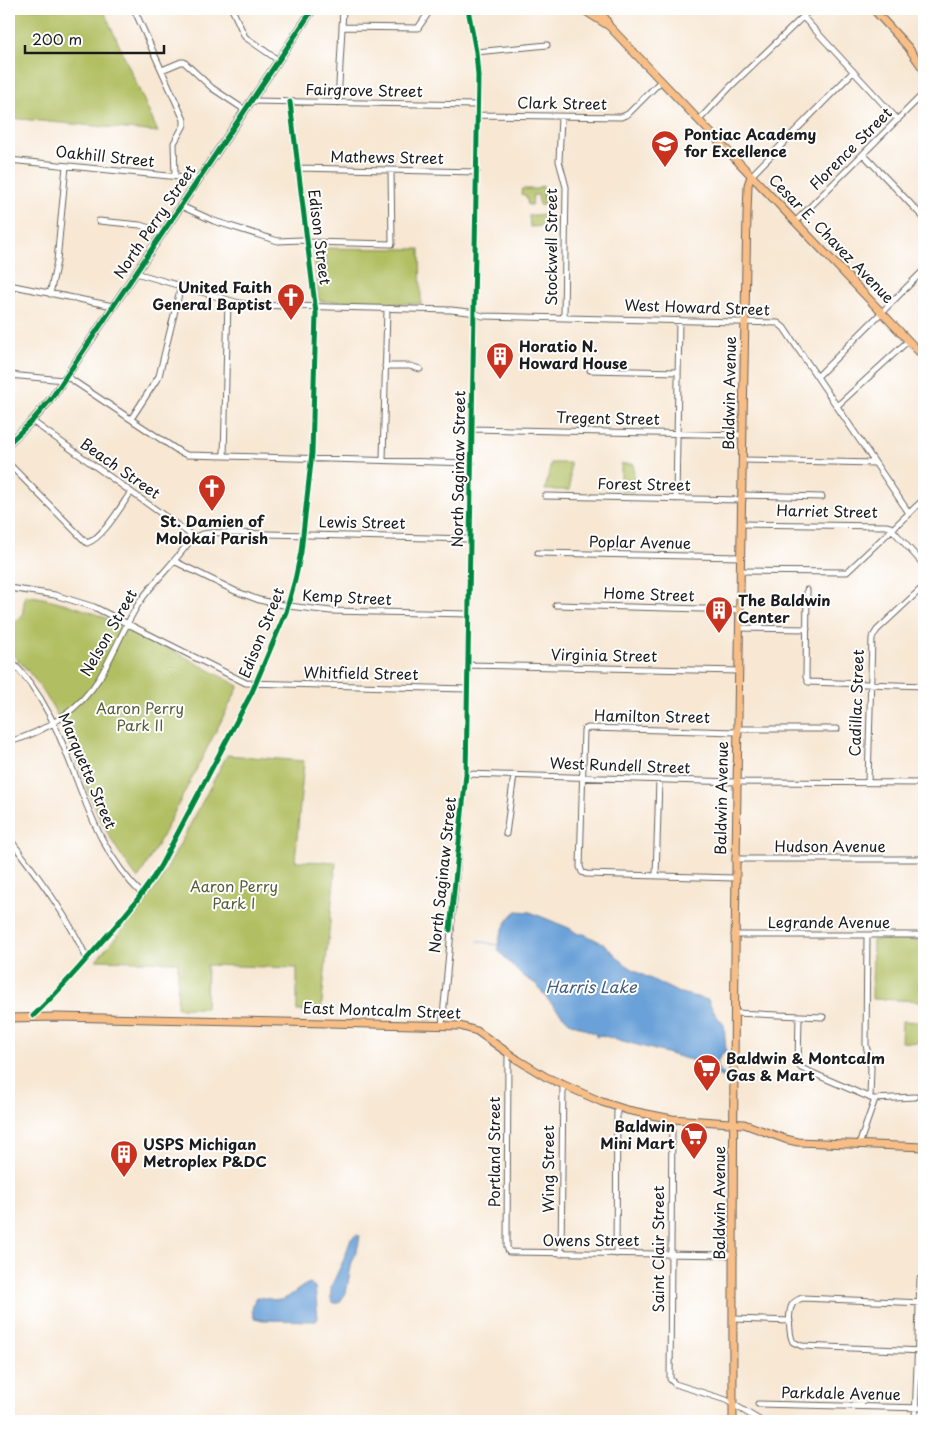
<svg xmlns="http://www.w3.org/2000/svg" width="933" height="1430" font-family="'Playpen Sans',sans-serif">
  <rect width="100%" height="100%" fill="#fff"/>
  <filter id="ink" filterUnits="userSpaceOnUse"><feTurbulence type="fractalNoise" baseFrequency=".02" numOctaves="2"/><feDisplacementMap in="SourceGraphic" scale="10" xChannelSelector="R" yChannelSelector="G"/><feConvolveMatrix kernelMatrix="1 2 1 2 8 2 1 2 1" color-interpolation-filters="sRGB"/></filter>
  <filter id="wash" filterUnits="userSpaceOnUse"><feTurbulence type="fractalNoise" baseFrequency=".0096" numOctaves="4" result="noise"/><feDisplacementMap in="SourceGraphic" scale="20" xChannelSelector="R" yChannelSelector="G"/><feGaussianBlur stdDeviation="1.12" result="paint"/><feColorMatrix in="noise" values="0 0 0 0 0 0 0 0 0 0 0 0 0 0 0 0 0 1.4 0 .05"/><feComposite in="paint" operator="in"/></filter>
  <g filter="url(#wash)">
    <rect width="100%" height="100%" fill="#f7e7d3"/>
    <path fill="#b1bf62" stroke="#666e3f" d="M9,9H103L158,132L9,118Z
      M543,186L544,205H539L538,195H533L532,205H528L526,196L521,194L522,189H538L539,187Z
      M529,215H545V226L530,227Z
      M313,248L420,249L421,304L319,301Z
      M551,463H570V490H545Z
      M621,464H634L633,492L621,491Z
      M25,595C100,605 172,651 239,686L158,844L138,879C120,855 104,830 93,803C84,783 79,762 70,742C55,707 37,677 9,651V624L22,617Z
      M227,755L304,761L295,861L336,862L321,1011H297V968L207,965L206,1008H177L178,962L96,960L138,912L161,880Z
      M924,939V1001L872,999L873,940Z
      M902,1021L924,1022V1043L901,1042Z"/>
    <path fill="#6ba1d8" stroke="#445e7a" d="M517,911L530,912L569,928L578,934H584L604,944L625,964L639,973L677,992L708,1000L715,1014L724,1025L726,1051L720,1056L716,1066L727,1078C716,1079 715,1067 706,1064C671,1055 636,1044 600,1035L596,1037V1034L569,1022L548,1000L536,984L520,974L499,951C495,941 507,917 517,911Z
      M356,1235L360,1236L358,1247L352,1262L346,1293L339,1303H334L331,1299V1287L344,1259L351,1239Z
      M310,1283L315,1287L318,1318L316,1321L263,1320L254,1318C251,1310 252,1303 257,1297C264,1297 271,1300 278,1300C288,1301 299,1286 310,1283Z"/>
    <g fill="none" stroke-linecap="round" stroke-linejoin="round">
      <path stroke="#6ba1d8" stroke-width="1" d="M478,941L497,945"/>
    </g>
  </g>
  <g filter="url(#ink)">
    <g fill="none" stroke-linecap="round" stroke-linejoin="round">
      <g stroke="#69635c" stroke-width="7">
        <path id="minor" d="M134,9L184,120V125L174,143L175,176
          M232,9L245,37L278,60
          M803,17L898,120
          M342,27L418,28L427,15
          M476,52L547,45
          M162,70L181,62H184L212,88L245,110
          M251,101L477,105
          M338,103L343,9
          M477,115L621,117L628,114L661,81
          M561,117L559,161L566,187L564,318
          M699,120L732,85L811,9
          M863,154L924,218
          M9,160L199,179
          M298,168L477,172
          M751,176L853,72
          M181,206L214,221L278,241L302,240L311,242L392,244L391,170
          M99,221L140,225L163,232
          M795,222L924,93
          M136,273L239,303L251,305L451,310L469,312L483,316L778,323L784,328L909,513
          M9,285L113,306
          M50,294L57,261L66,166
          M9,307L13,286
          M385,366H410L420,369
          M590,370L678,372
          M9,375L64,380
          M66,376L180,452L187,455L472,463
          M817,377L924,270
          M837,406L908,341
          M131,419L159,376L181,286
          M32,421L194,537
          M472,429L743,435
          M224,456L228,300
          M383,460L387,309
          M743,460L875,463
          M9,464L87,543C103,538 121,506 131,492
          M743,495L822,497
          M545,496L743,500
          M676,499L679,320
          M742,524L886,526L890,527L924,565
          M538,553L741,557
          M174,561L235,591L259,600L288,606L331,611L469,614
          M741,571L847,572L924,499
          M9,588L55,595L94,607L246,683L467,689
          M807,590L806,677L808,682L924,686
          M556,605L740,610
          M740,628L807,629
          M9,659C78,725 73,828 142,894
          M468,665L739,671
          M737,729H837
          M9,742C45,732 80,710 100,677C114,653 124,627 139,603C154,581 174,563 190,541C201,530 217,533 232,533L470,539
          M466,774L736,782L924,783
          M868,782L872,638L877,630L924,586
          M506,834L514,775
          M9,838C38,877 67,914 87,959
          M735,859H924
          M656,876L659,780
          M735,878L586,874L582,872L580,867L584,730L588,728L737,732
          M734,935H924
          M867,935L866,1045L871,1067L870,1098
          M734,1013L823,1017
          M33,1016C58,992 81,966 104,939C125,916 145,892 161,865L252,692L286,612L295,580L301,552L312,453L316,313L290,102
          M799,1016L798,1064L801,1068L873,1099L915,1097
          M442,1026L466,774L478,76L476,52L468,9
          M508,1053L507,1247L509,1252L734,1255
          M672,1119L670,1379L675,1384L726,1400L761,1421
          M859,1145L875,1099
          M561,1254L563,1085
          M616,1254L617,1107
          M924,1303L802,1298C798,1300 794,1301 792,1305C788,1312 789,1335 793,1342L802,1346L924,1351
          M734,1319L790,1321
          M758,1404L924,1408
          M915,1421L920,1279"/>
      </g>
      <g stroke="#69635c" stroke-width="9">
        <path id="major" d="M582,9L609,26
          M595,9L605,18L609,26L924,357
          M873,9L908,47L924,70
          M9,443L32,421L51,399L313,9
          M9,1018L57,1017L460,1026L477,1031L518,1060L546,1077L602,1102L627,1110L672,1119L744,1124L785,1139L798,1142L924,1147
          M733,1421C732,1019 739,616 747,214L748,185L751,176"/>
      </g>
      <use href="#minor" stroke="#fff" stroke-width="5"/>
      <use href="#major" stroke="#f7be87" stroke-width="7"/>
      <g stroke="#fff" stroke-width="8">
        <path id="cycleway" d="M9,443L32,421L51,399L313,9
          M450,930L466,774L478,76L476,52L468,9
          M33,1016C58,992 81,966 104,939C125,916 145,892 161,865L252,692L286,612L295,580L301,552L312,453L316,313L290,102"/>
      </g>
      <use href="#cycleway" stroke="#00873e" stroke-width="5"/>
    </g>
  </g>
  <defs>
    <g id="school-pin" transform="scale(1.4375)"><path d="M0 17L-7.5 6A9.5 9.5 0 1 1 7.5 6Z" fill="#c8321e" stroke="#fff"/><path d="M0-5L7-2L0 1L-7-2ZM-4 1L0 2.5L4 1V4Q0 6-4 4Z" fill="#fff"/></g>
    <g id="church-pin" transform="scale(1.4375)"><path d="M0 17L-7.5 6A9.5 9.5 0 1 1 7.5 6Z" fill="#c8321e" stroke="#fff"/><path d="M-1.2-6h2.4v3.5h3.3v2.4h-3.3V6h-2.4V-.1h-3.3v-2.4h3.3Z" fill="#fff"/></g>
    <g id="building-pin" transform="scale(1.4375)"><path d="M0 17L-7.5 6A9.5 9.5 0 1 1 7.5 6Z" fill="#c8321e" stroke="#fff"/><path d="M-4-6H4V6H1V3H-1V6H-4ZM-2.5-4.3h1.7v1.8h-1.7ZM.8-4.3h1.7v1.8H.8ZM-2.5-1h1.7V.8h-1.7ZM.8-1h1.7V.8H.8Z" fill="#fff"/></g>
    <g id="supermarket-pin" transform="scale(1.4375)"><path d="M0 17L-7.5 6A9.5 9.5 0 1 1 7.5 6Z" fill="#c8321e" stroke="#fff"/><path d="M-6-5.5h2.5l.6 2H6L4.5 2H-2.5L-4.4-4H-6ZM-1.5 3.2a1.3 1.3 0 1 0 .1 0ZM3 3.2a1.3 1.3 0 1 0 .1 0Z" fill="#fff"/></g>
  </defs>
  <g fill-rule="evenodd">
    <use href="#school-pin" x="665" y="144"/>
    <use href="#church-pin" x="291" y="297"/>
    <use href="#building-pin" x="500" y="356"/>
    <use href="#church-pin" x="212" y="488"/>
    <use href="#building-pin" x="719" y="610"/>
    <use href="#supermarket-pin" x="707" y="1068"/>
    <use href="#supermarket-pin" x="694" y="1136"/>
    <use href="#building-pin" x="124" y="1154"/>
  </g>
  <g text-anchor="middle" stroke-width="4" stroke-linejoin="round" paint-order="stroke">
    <g font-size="15" fill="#1c1c1c" stroke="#fff">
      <text transform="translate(364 91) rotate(1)" y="5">Fairgrove Street</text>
      <text transform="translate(562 104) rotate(1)" y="5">Clark Street</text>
      <text transform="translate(851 149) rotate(-45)" y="5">Florence Street</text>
      <text transform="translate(105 157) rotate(6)" y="5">Oakhill Street</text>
      <text transform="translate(387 158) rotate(1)" y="5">Mathews Street</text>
      <text transform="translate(155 222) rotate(-56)" y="5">North Perry Street</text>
      <text transform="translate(319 237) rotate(83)" y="5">Edison Street</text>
      <text transform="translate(831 239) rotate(46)" y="5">Cesar E. Chavez Avenue</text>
      <text transform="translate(552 247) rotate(-90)" y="5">Stockwell Street</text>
      <text transform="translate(697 308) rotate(2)" y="5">West Howard Street</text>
      <text transform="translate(730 393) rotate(-89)" y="5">Baldwin Avenue</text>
      <text transform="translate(608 419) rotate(1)" y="5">Tregent Street</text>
      <text transform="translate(120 469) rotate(35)" y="5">Beach Street</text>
      <text transform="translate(459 469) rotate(-89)" y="5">North Saginaw Street</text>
      <text transform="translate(644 485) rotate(1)" y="5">Forest Street</text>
      <text transform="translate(827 512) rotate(1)" y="5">Harriet Street</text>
      <text transform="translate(362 523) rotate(1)" y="5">Lewis Street</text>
      <text transform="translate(640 543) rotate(1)" y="5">Poplar Avenue</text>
      <text transform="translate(649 595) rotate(2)" y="5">Home Street</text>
      <text transform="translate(347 598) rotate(3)" y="5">Kemp Street</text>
      <text transform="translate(109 633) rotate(-60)" y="5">Nelson Street</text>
      <text transform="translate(262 633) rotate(-68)" y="5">Edison Street</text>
      <text transform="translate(604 656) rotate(1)" y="5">Virginia Street</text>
      <text transform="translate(361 674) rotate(1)" y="5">Whitfield Street</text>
      <text transform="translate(857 703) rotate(-88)" y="5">Cadillac Street</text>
      <text transform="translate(652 717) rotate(1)" y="5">Hamilton Street</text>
      <text transform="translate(620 766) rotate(2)" y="5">West Rundell Street</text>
      <text transform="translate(87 771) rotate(67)" y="5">Marquette Street</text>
      <text transform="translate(722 798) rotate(-89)" y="5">Baldwin Avenue</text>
      <text x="830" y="852">Hudson Avenue</text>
      <text transform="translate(443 875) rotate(-84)" y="5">North Saginaw Street</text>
      <text x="829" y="928">Legrande Avenue</text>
      <text transform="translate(382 1011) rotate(2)" y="5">East Montcalm Street</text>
      <text transform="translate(495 1152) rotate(-90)" y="5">Portland Street</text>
      <text transform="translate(549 1169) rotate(-90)" y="5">Wing Street</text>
      <text transform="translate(720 1203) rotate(-90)" y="5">Baldwin Avenue</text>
      <text x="591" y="1246">Owens Street</text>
      <text transform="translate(659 1249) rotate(-90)" y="5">Saint Clair Street</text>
      <text transform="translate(841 1394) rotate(1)" y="5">Parkdale Avenue</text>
    </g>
    <g font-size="15" font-weight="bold" fill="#1c1c1c" stroke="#fff" text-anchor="start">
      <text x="684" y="140">Pontiac Academy<tspan x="684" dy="17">for Excellence</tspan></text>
      <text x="272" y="293" text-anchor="end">United Faith<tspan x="272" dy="17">General Baptist</tspan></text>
      <text x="519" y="352">Horatio N.<tspan x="519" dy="17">Howard House</tspan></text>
      <text x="212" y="527" text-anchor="middle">St. Damien of<tspan x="212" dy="17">Molokai Parish</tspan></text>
      <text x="738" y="606">The Baldwin<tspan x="738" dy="17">Center</tspan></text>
      <text x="726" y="1064">Baldwin &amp; Montcalm<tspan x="726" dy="17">Gas &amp; Mart</tspan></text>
      <text x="675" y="1132" text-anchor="end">Baldwin<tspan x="675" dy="17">Mini Mart</tspan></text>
      <text x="143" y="1150">USPS Michigan<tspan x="143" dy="17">Metroplex P&amp;DC</tspan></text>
    </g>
    <g font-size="15" fill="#585d38" stroke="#fff">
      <text x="140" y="714">Aaron Perry<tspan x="140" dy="17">Park II</tspan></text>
      <text x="234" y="892">Aaron Perry<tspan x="234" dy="17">Park I</tspan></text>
    </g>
    <g font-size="16" font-style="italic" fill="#445e7a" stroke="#fff">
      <text x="591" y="993">Harris Lake</text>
    </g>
  </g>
  <rect width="933" height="1430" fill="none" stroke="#fff" stroke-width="30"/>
  <path d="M25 45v8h139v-8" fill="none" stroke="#1c1c1c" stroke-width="2.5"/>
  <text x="32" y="45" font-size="15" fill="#1c1c1c" stroke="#ffffff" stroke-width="4" paint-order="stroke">200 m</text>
</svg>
